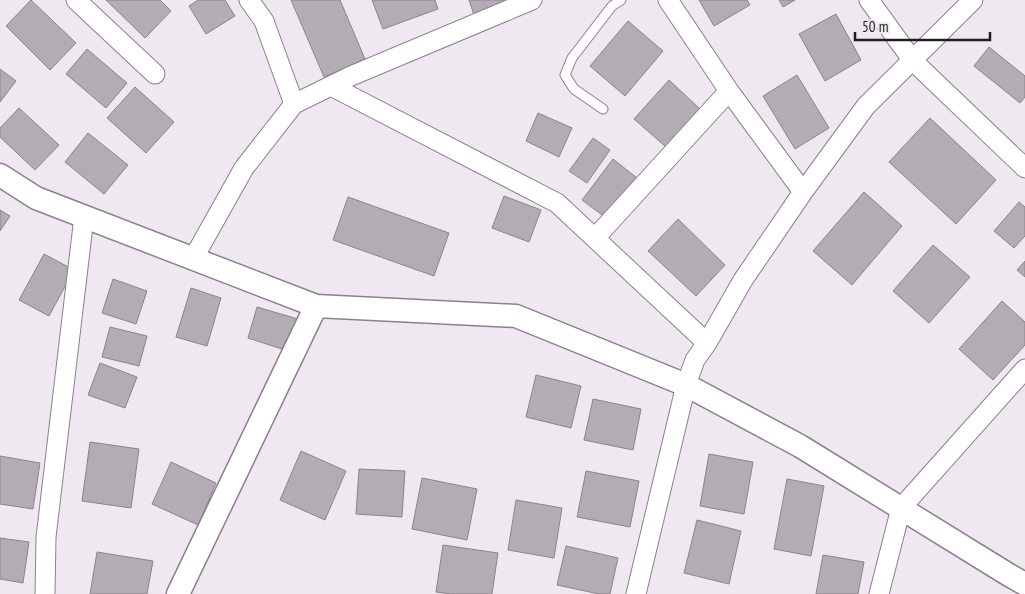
<svg xmlns="http://www.w3.org/2000/svg" width="1025" height="594" font-family="'PT Sans Narrow',sans-serif">
  <rect width="100%" height="100%" fill="#f0e8f1"/>
  <path fill="#b3acb5" stroke="#8c848d" d="M31,0L76,43L50,70L6,26Z
    M106,0H160L171,11L145,38Z
    M198,0H225L235,16L206,34L189,6Z
    M291,0H340L365,59L324,77Z
    M372,0H435L438,9L383,29Z
    M469,0H517L474,15Z
    M699,0H747L750,5L714,26Z
    M779,0H795L783,7Z
    M836,14L861,60L825,81L799,34Z
    M628,21L663,51L625,96L590,66Z
    M989,47L1025,76V97L1020,103L974,66Z
    M87,49L127,83L106,108L66,74Z
    M0,69L16,81L0,102Z
    M797,75L829,128L795,149L763,96Z
    M669,80L700,109L666,147L634,119Z
    M135,87L174,122L146,153L107,118Z
    M19,108L59,145L35,170L0,137V128Z
    M538,113L572,128L559,157L526,141Z
    M930,118L996,180L956,224L889,162Z
    M88,133L128,165L104,194L65,162Z
    M593,138L610,150L587,183L569,171Z
    M613,159L637,178L606,218L582,200Z
    M864,192L902,226L852,285L813,251Z
    M504,196L541,210L529,242L492,228Z
    M348,197L449,233L434,276L333,240Z
    M1019,202L1025,207V236L1014,248L994,231Z
    M0,210L10,216L0,231Z
    M678,219L725,265L696,296L648,251Z
    M933,245L970,277L929,323L893,291Z
    M44,254L74,270L49,316L19,300Z
    M1025,261V277L1017,270Z
    M113,279L147,291L136,324L102,313Z
    M191,288L221,298L207,346L176,337Z
    M1002,301L1025,322V345L993,380L959,349Z
    M257,307L298,319L288,351L248,338Z
    M110,327L147,336L139,366L102,357Z
    M100,363L137,377L125,408L88,395Z
    M536,375L581,386L571,428L526,417Z
    M593,399L641,409L633,450L584,440Z
    M90,442L139,449L131,508L82,501Z
    M301,451L346,471L325,520L280,500Z
    M709,454L753,462L744,514L700,506Z
    M0,456L40,463L33,509L0,504Z
    M171,462L216,483L198,525L152,504Z
    M359,469L405,471L402,517L356,514Z
    M586,471L639,481L630,527L577,517Z
    M422,478L477,489L467,540L412,529Z
    M787,479L824,486L811,556L774,549Z
    M516,500L562,508L554,558L508,550Z
    M697,520L741,531L729,584L684,573Z
    M0,538L29,542L23,583L0,579Z
    M443,545L498,553L492,594H451L436,592Z
    M566,546L618,558L610,594H599L557,585Z
    M97,552L153,561L147,594H90Z
    M823,555L864,562L858,594H816Z"/>
  <g fill="none" stroke-linecap="round" stroke-linejoin="round">
    <g stroke="#8a828b" stroke-width="11">
      <path id="service" d="M603,109L574,89L565,75L572,58L612,6L621,0"/>
    </g>
    <g stroke="#8a828b" stroke-width="21">
      <path id="minor" d="M76,0L155,74
        M249,0L264,21L294,104
        M668,0L729,91L803,192
        M869,0L913,61L1025,168
        M331,86L557,203L707,343
        M596,237L729,91
        M193,259L244,168L294,104L351,76L532,0
        M45,594L46,537L84,217
        M636,594L686,385L695,360L707,343L743,280L803,192L866,106L973,0
        M879,594L901,508L1025,369"/>
    </g>
    <g stroke="#8a828b" stroke-width="25">
      <path id="tertiary" d="M0,175L36,198L316,306L516,316L686,385L800,446L1009,575L1025,584
        M178,594L316,306"/>
    </g>
    <use href="#service" stroke="#fff" stroke-width="9"/>
    <use href="#minor" stroke="#fff" stroke-width="19"/>
    <use href="#tertiary" stroke="#fff" stroke-width="22"/>
  </g>
  <path d="M855 32v8h135v-8" fill="none" stroke="#201d20" stroke-width="2.5"/>
  <text x="862" y="32" font-size="15" fill="#201d20" stroke="#f0e8f1" stroke-width="4" paint-order="stroke">50 m</text>
</svg>
